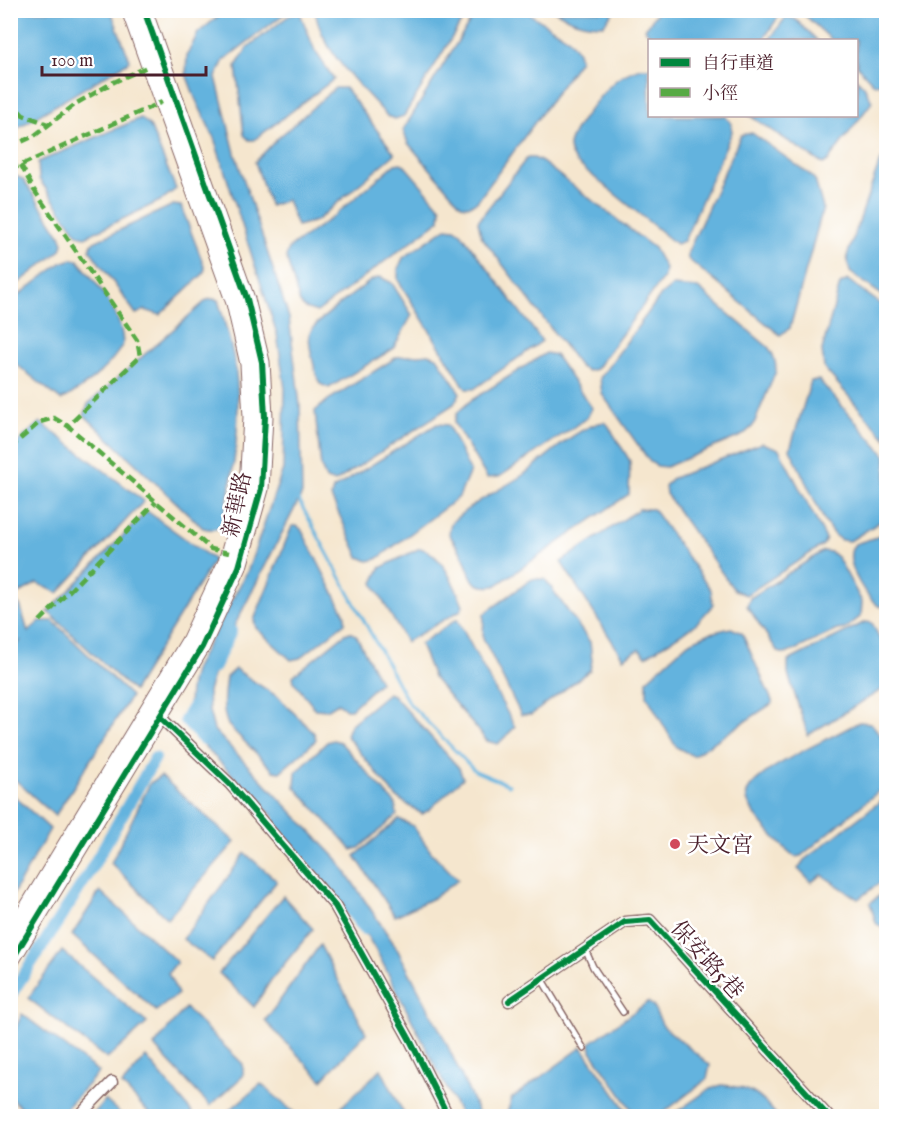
<svg xmlns="http://www.w3.org/2000/svg" width="897" height="1127" font-family="'IM FELL English','Noto Serif TC',serif">
  <rect width="100%" height="100%" fill="#fff"/>
  <filter id="ink" filterUnits="userSpaceOnUse"><feTurbulence type="fractalNoise" baseFrequency=".0167" numOctaves="2"/><feDisplacementMap in="SourceGraphic" scale="12" xChannelSelector="R" yChannelSelector="G"/><feConvolveMatrix kernelMatrix="1 2 1 2 8 2 1 2 1" color-interpolation-filters="sRGB"/></filter>
  <filter id="wash" filterUnits="userSpaceOnUse"><feTurbulence type="fractalNoise" baseFrequency=".008" numOctaves="4" result="noise"/><feDisplacementMap in="SourceGraphic" scale="24" xChannelSelector="R" yChannelSelector="G"/><feGaussianBlur stdDeviation="1.35" result="paint"/><feColorMatrix in="noise" values="0 0 0 0 0 0 0 0 0 0 0 0 0 0 0 0 0 1.4 0 .05"/><feComposite in="paint" operator="in"/></filter>
  <g filter="url(#wash)">
    <rect width="100%" height="100%" fill="#f5e6ce"/>
    <path fill="#64b3de" stroke="#576984" stroke-width="1.5" d="M477,10L525,11L569,39L578,52L580,60L477,202L468,206L461,205L408,143L403,130Z
      M10,11H111L130,61L11,132Z
      M225,11H288L224,60L216,77L235,153L289,318L300,405L302,494L221,652L208,691L209,711L214,730L337,859L396,947L444,1038L480,1116H461L378,954L335,882L318,862L205,747C188,720 185,698 195,668L248,570L283,469L285,389L277,334L214,138L195,98L186,74L187,55L198,33Z
      M315,11V10L468,11L404,116L395,119L387,116C360,85 322,52 315,11Z
      M555,11H614L603,25C584,25 571,21 555,11Z
      M778,11L779,16L763,40H654L645,29L658,11Z
      M800,11H886V80L884,83L874,84L857,66L856,40H832Z
      M300,13L315,51L334,79L254,140H249L244,135L236,66L248,47L291,14Z
      M786,17L795,19L817,40H769Z
      M640,68H649L650,116H725L731,123L732,132L684,241L676,244L577,163C572,158 569,153 569,146C570,131 606,87 619,78C625,74 633,71 640,68Z
      M857,79L864,86L872,102L828,161L823,164L750,116H856Z
      M335,88H345L395,154L316,221L297,226L287,200L270,206L255,162L277,139Z
      M141,118L150,126L176,189L160,201L85,237L78,235L39,179L38,162Z
      M752,133L809,174L815,180L823,208L790,328L780,335L688,259V252L741,135Z
      M886,156V298L850,272L847,256L880,161Z
      M527,158H534L542,162L654,248L665,268L664,277L596,369L588,371L580,367L481,236L478,221Z
      M401,163L405,166L441,208L440,220L317,312L305,308L300,303L286,257L289,248L334,216L395,164Z
      M11,174L23,179L60,235L63,243L61,250L11,289Z
      M173,205L181,206L205,268L204,273L160,315L145,310L136,314L90,250L92,243Z
      M446,228L455,229L461,233L542,341L474,389H466L398,280V269L403,258Z
      M72,259L78,260C97,285 122,311 123,344C111,366 83,389 61,400L11,360V301L61,263Z
      M380,277L392,283L412,315L393,349L329,388L320,384C316,375 307,343 310,333C313,322 359,290 370,281Z
      M848,280L886,308V439L824,368L822,350L840,284Z
      M672,286L698,288L768,347C774,354 776,361 776,371L753,426L743,435L666,467L657,466L650,462L602,394L600,378L661,295Z
      M213,299L218,300C225,324 233,348 236,372C242,424 234,475 222,524C217,531 210,530 203,528L84,415L88,404L207,300Z
      M546,353L555,355L592,408L587,418L499,477L487,478L454,423L457,413L470,401Z
      M429,354L437,357L460,393L454,404L335,482L326,479L321,467L315,411L328,400L397,357Z
      M819,380L886,456V518L850,541L841,540L834,535L825,522L790,449L811,381Z
      M40,422L144,501L58,593L37,583L18,594L11,586V448Z
      M604,422L608,425L630,461L629,494L495,586C470,589 472,577 464,558C460,550 454,542 449,534L451,523C472,502 499,491 523,475C544,460 579,425 604,422Z
      M437,424L448,425L470,471L459,497L377,559L368,561L359,557L331,497L333,489Z
      M762,443L779,449L826,539L823,545L746,595L734,590L666,494L665,486L671,479Z
      M639,509H653L711,590L713,605L695,625L646,656L639,649L623,658L561,562Z
      M147,511L214,560L133,691L48,612Z
      M292,526H297L301,529L345,615V623L300,658L291,660L256,628L254,620Z
      M886,534V602L880,607C867,599 848,569 851,553C851,550 853,547 855,544Z
      M420,548C443,554 454,585 463,605L461,610L406,642L373,583L380,568Z
      M823,551L831,552L838,558L862,602L861,616L845,629L837,630L786,654L778,652L747,606L750,598Z
      M532,579H545L590,642L592,661L590,670L531,715H521L483,638L484,614Z
      M11,597L20,605L28,632L40,621H53L131,696L55,816L11,776V652L21,640L11,649Z
      M457,619L515,727L498,744L487,741L433,677L420,644Z
      M865,622L872,623L886,651V687L808,735L788,674V661Z
      M731,628L742,633L773,703L693,756L676,747L647,696V680L688,643L710,633Z
      M350,632L356,635L380,682L351,709H346L338,703L327,710L315,709L294,682L293,676L345,634Z
      M235,669L278,697L314,733L316,739L314,742L280,772L274,771L228,725C221,709 224,693 226,677Z
      M388,693L393,695L459,768L463,778L429,810L422,814L396,797L346,735L350,725Z
      M859,722L871,723L886,742V785L801,856L795,857C783,847 742,807 747,793C755,769 835,737 859,722Z
      M333,740L340,742L395,803L397,815L359,848L352,850L295,787L296,772L327,742Z
      M161,776L235,842L167,919L111,863L150,783Z
      M11,793L50,829L11,898Z
      M886,797V878L858,899L822,875L811,882L798,869L804,860Z
      M399,819L413,826L431,852L458,880L433,898L395,916L355,856Z
      M245,853L277,881L212,961L183,939Z
      M886,890V931L876,923L870,903Z
      M100,891L177,962L168,973L178,994L156,1011L72,935Z
      M283,896L313,929L271,980L254,1007L219,973Z
      M320,945L366,1033L322,1080L265,1021Z
      M62,951L147,1023L107,1059L28,998Z
      M648,1002L653,1006L663,1026L710,1065L707,1079L659,1116H636L591,1051L590,1043Z
      M185,1008L243,1064V1076L210,1106L154,1046Z
      M22,1014L99,1072L59,1116H30L11,1098V1038Z
      M582,1047L630,1116H506L512,1098Z
      M146,1057L195,1116H152L122,1085Z
      M381,1069L405,1116L342,1115L338,1110Z
      M261,1084L298,1116H227L225,1114Z
      M721,1085C749,1087 760,1094 777,1116H671L708,1090Z
      M105,1100L123,1116H92Z"/>
    <g fill="none" stroke-linecap="round" stroke-linejoin="round">
      <path stroke="#64b3de" stroke-width="3" d="M298,499L408,702L475,771L509,785"/>
      <path stroke="#64b3de" stroke-width="12" d="M214,667L231,631
        M198,699L185,720L203,739
        M279,820L321,870L364,929
        M10,996L86,878L155,758"/>
    </g>
  </g>
  <g filter="url(#ink)">
    <g fill="none" stroke-linecap="round" stroke-linejoin="round">
      <g stroke="#866564" stroke-width="8">
        <path id="lane" d="M585,949L593,967L623,1012
          M541,978L584,1049"/>
      </g>
      <g stroke="#866564" stroke-width="13">
        <path id="street" d="M160,717L230,784L335,906L410,1040L448,1116
          M509,1001L625,922L650,920L828,1116
          M79,1116L112,1082"/>
      </g>
      <g stroke="#866564" stroke-width="17">
        <path id="secondary" d="M10,936L189,641L226,562L247,487L251,417L248,364L234,303L129,10
          M10,963L202,647L239,567L261,489L265,417L262,362L247,299L144,10"/>
      </g>
      <use href="#lane" stroke="#fff" stroke-width="5"/>
      <use href="#street" stroke="#fff" stroke-width="10"/>
      <use href="#secondary" stroke="#fff" stroke-width="15"/>
      <path stroke="#57aa44" stroke-width="4.5" stroke-dasharray="9 4.5" stroke-linecap="butt" d="M10,101L23,115L48,124
        M10,147L34,136L77,103L114,82L149,66
        M21,165L34,190L137,340L140,356L68,426
        M10,170L162,102
        M10,448L40,422L54,418L68,426L211,549L229,553
        M40,621L156,502"/>
      <g stroke="#fff" stroke-width="10">
        <path id="cycleway" d="M160,717L230,784L335,906L410,1040L448,1116
          M10,963L202,647L239,567L261,489L265,417L262,362L247,299L144,10
          M509,1001L625,922L650,920L828,1116"/>
      </g>
      <use href="#cycleway" stroke="#00873e" stroke-width="6"/>
    </g>
  </g>
  <circle fill="#d1495b" stroke="#fff" stroke-width="2" cx="675" cy="844" r="6"/>
  <g text-anchor="middle" stroke-width="5" stroke-linejoin="round" paint-order="stroke">
    <g font-size="22" fill="#4a1f2b" stroke="#fff">
      <text transform="translate(236 504) rotate(-78)" y="8">新華路</text>
      <text transform="translate(708 959) rotate(48)" y="8">保安路5巷</text>
    </g>
    <g font-size="22" fill="#4a1f2b" stroke="#fff" text-anchor="start">
      <text x="687" y="852">天文宮</text>
    </g>
  </g>
  <rect width="897" height="1127" fill="none" stroke="#fff" stroke-width="36"/>
  <rect x="648" y="39" width="210" height="78" fill="#ffffff" stroke="#b7a5aa" stroke-width="1.5"/>
  <rect x="660" y="58" width="30" height="9" fill="#00873e" stroke="#b7a5aa" stroke-width="1.5"/>
  <text x="702" y="69" font-size="18" fill="#4a1f2b">自行車道</text>
  <rect x="660" y="88" width="30" height="9" fill="#57aa44" stroke="#b7a5aa" stroke-width="1.5"/>
  <text x="702" y="99" font-size="18" fill="#4a1f2b">小徑</text>
  <path d="M42 66v9h164v-9" fill="none" stroke="#4a1f2b" stroke-width="3"/>
  <text x="51" y="66" font-size="18" fill="#4a1f2b" stroke="#ffffff" stroke-width="4.5" paint-order="stroke">100 m</text>
</svg>
